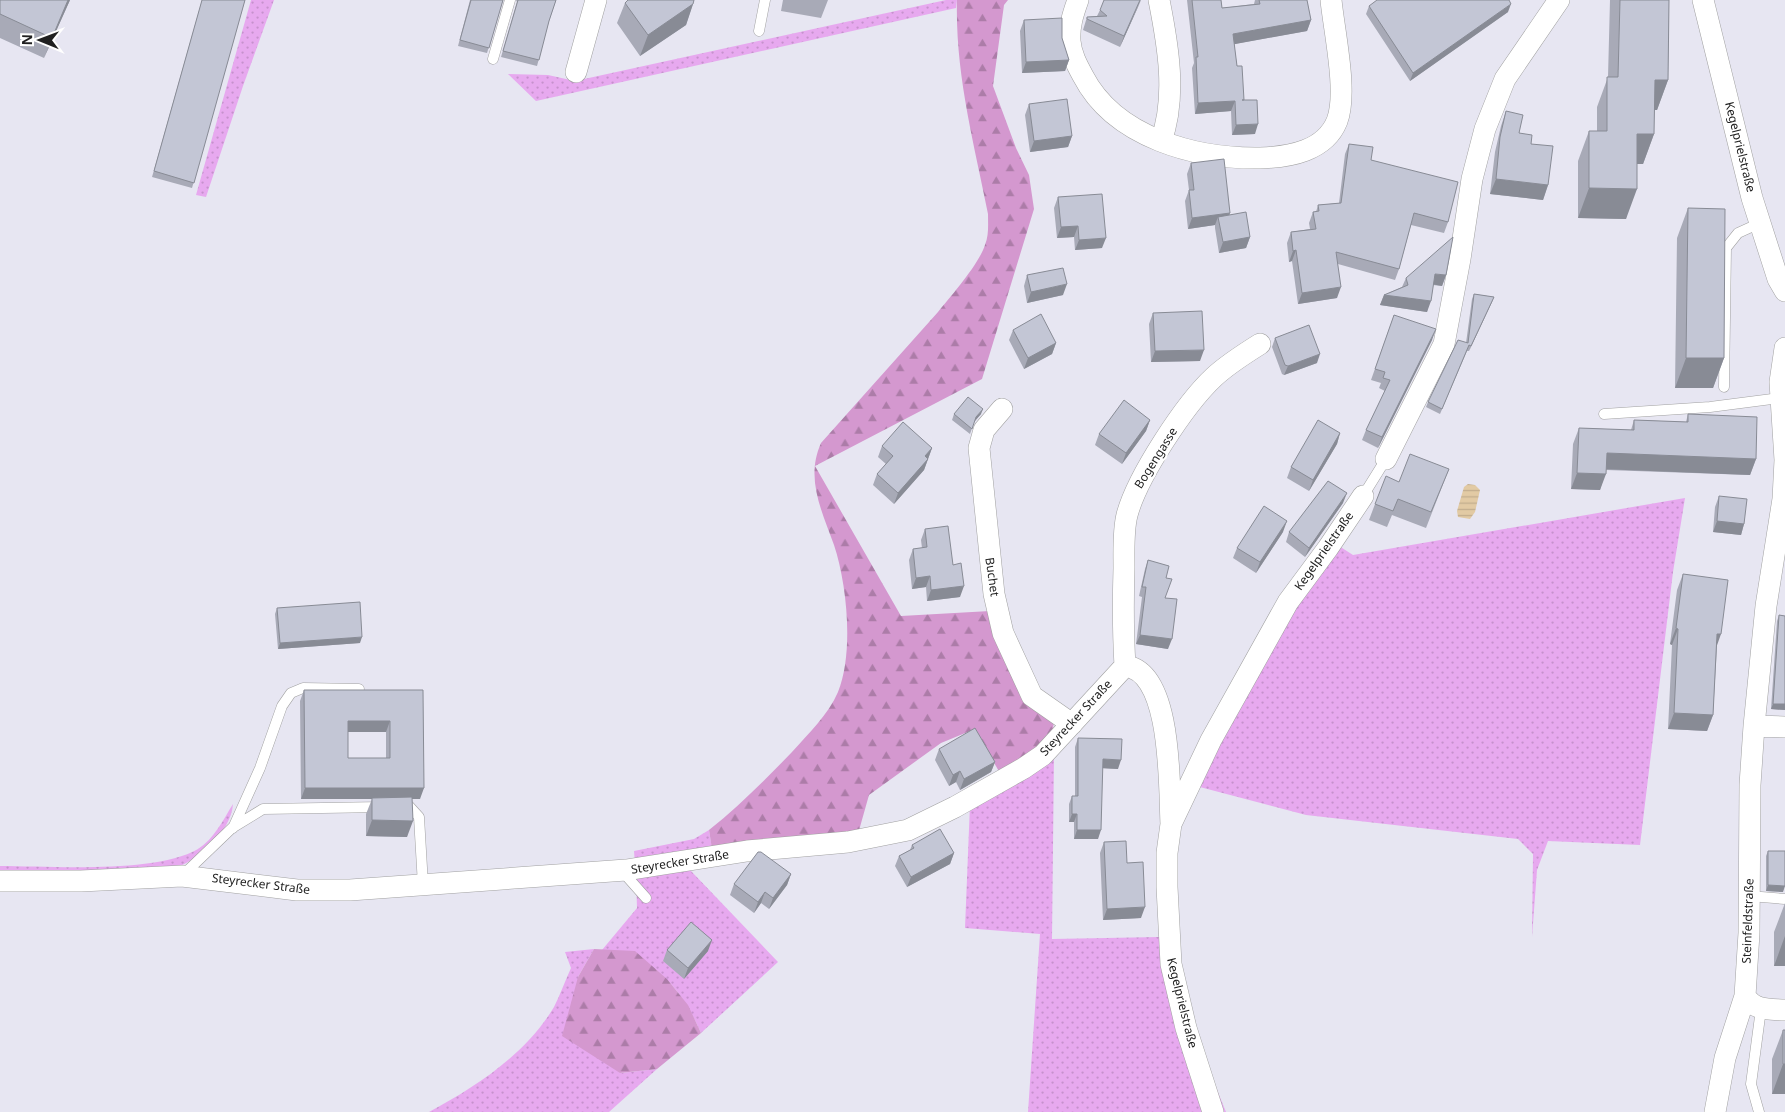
<svg xmlns="http://www.w3.org/2000/svg" width="1785" height="1112" font-family="'Noto Sans',sans-serif">
  <defs>
    <pattern id="grass-dots" width="8" height="8" patternUnits="userSpaceOnUse" patternTransform="scale(1.25)"><rect width="8" height="8" fill="#e7a9ef"/><path d="M2 2h.1M6 6h.1" fill="none" stroke="#c691cd" stroke-width="1.8" stroke-linecap="round"/></pattern>
    <pattern id="forest-firs" width="22" height="20" patternUnits="userSpaceOnUse" patternTransform="scale(1.25)"><rect width="22" height="20" fill="#d498cf"/><path d="M5 1l3.5 6h-7zM16 11l3.5 6h-7z" fill="#ac7ca8"/></pattern>
    <pattern id="water-rules" width="6" height="5" patternUnits="userSpaceOnUse" patternTransform="scale(1.25)"><rect width="6" height="5" fill="#e2caa4"/><path d="M0 2.5h6" fill="none" stroke="#c2ad8d"/></pattern>
  </defs>
  <rect width="100%" height="100%" fill="#e7e6f2"/>
  <path fill="url(#grass-dots)" d="M251,0H274L243,86L206,197L196,195Z
    M946,0H957L956,8L536,101L508,74L548,75L575,81Z
    M1685,498L1673,572L1640,845L1548,841L1537,870L1532,937L1533,854L1518,839L1306,815L1196,786L1276,636L1339,546L1353,555Z
    M1054,753L1052,939L1159,937L1195,1036L1226,1112H1028L1040,934L965,928L970,804Z
    M233,804C231,833 197,861 171,870L0,876V866C51,866 155,874 198,849C214,839 223,820 233,804Z
    M709,830L712,849L635,864L634,851L694,839Z
    M690,864L691,871L778,962L701,1033C681,988 655,956 602,950L637,908L636,876Z
    M594,949L578,977L620,1073L657,1069L609,1112H429C476,1087 526,1054 554,1007C560,995 565,981 571,968L565,952Z"/>
  <path fill="url(#forest-firs)" d="M957,0H1008L1004,5L993,86L1016,148L1029,175L1034,209L982,379L815,466L901,616L990,611L1054,721L1052,736L1001,775L975,729L941,743L869,795L858,834L712,849L709,830C739,806 765,780 792,752C809,733 828,715 838,692C854,653 847,584 834,545C822,511 805,479 821,443L938,312C951,296 979,264 985,245C989,235 988,225 988,214C974,143 955,74 957,0Z
    M594,949L635,951L667,979L688,1005L701,1033L657,1069L620,1073L562,1036L578,977Z"/>
  <path fill="url(#water-rules)" d="M1468,484L1475,485L1480,490L1475,512L1470,519L1458,517L1457,511L1464,487Z"/>
  <g fill="none" stroke-linecap="round" stroke-linejoin="round">
    <g stroke="#a1a1a1" stroke-width="11">
      <path id="service" d="M759,31L765,0
        M493,59L510,0
        M1724,387L1726,248L1738,233L1760,223
        M1604,414L1710,407L1780,398
        M1363,496L1386,459
        M401,806H409L419,817L423,885
        M233,828L260,768L282,706L291,693L303,688L359,689
        M622,871L646,898
        M183,875L232,828L263,809L382,807
        M1749,896L1785,899
        M1759,1112L1751,1084L1761,1009"/>
    </g>
    <g stroke="#a1a1a1" stroke-width="22">
      <path id="minor" d="M1078,0C1073,14 1069,26 1070,41C1071,54 1077,65 1083,76C1115,138 1196,159 1260,158C1290,157 1325,151 1337,121C1348,93 1334,31 1331,0
        M1159,0C1168,45 1177,97 1161,141
        M1703,0L1752,198L1778,279L1785,291
        M576,72L596,0
        M1002,409L984,430L979,448L994,594L1003,633L1032,696L1072,724
        M1386,459L1444,344L1460,259L1472,179L1485,129L1505,79L1559,0
        M1125,666C1123,633 1123,601 1124,568C1124,550 1123,531 1127,515C1137,477 1185,404 1214,377C1228,364 1244,354 1260,344
        M1754,726L1785,727
        M0,881H81L182,876L297,890H350L626,870L747,851L848,842L908,830L955,807L1024,768L1043,755L1125,666C1173,671 1169,789 1171,824
        M1745,996C1755,1011 1768,1009 1785,1010
        M1213,1112L1186,1028L1171,964L1167,887V853L1171,824L1211,740L1288,602L1328,548L1363,496
        M1715,1112L1725,1058L1745,996L1749,933L1750,785L1754,726L1766,606L1783,499L1785,460L1780,382L1785,348"/>
    </g>
    <use href="#service" stroke="#fff" stroke-width="10"/>
    <use href="#minor" stroke="#fff" stroke-width="21"/>
  </g>
  <path fill="#a8aab7" fill-rule="evenodd" d="M0,0H70L44,58L0,38Z
    M202,0H245L192,188L152,177Z
    M470,0H503L487,53L458,46Z
    M516,0H556L549,21L537,66L501,57L517,2Z
    M783,0H828L821,18L781,11Z
    M1141,0L1120,47L1083,30L1087,17L1097,16L1100,10Z
    M1187,0H1221L1222,8L1254,4L1255,0H1307L1311,20L1307,31L1234,44L1237,66L1244,100L1255,134L1232,135L1231,111L1195,114L1192,68L1194,63Z
    M1610,0H1669L1668,80L1657,110H1654V134L1643,164H1637L1626,219L1578,218V161L1589,131H1597V107L1608,77Z
    M625,3L693,4L686,25L640,56L617,23Z
    M1369,6L1508,12L1410,81L1366,14Z
    M1024,20L1062,38L1069,60L1065,71L1022,73L1020,31Z
    M1029,104L1072,136L1068,147L1030,152L1025,115Z
    M1506,111L1519,133L1531,144L1548,185L1543,200L1490,194L1495,152L1501,126Z
    M1349,144L1448,222L1444,233L1411,225L1399,269L1395,280L1338,264L1337,298L1298,304L1292,261L1289,262L1287,243L1291,232L1310,229L1309,223L1313,212H1316L1318,205L1339,203L1345,154Z
    M1191,163L1230,215L1250,237L1246,248L1219,253L1215,228V225L1188,229L1185,201L1189,190L1187,174Z
    M1058,197L1102,248L1075,250L1074,237L1057,238L1054,208Z
    M1688,208L1724,358L1713,388H1675L1677,238Z
    M1027,275L1063,295L1027,303L1024,286Z
    M1446,275L1442,286L1433,285L1427,312L1380,305L1384,295L1402,287L1406,278Z
    M1474,294L1494,297L1469,351H1467L1440,414L1426,407L1428,402L1466,343L1472,299Z
    M1153,313L1200,361L1151,362L1149,324Z
    M1394,315L1432,340L1378,448L1362,440L1366,430L1385,391L1379,388L1381,383L1371,380Z
    M1013,330L1056,343L1052,354L1024,369L1009,340Z
    M1275,338L1317,363L1284,375L1282,374L1272,347Z
    M954,414H981L974,422L970,434L952,420Z
    M1688,414L1756,459L1750,475L1606,470L1600,490L1571,489L1573,444L1579,428L1631,430L1634,420L1686,422Z
    M1150,420L1146,431L1122,464L1095,445L1099,434Z
    M1340,433L1337,444L1309,491L1287,478L1291,467Z
    M882,446L932,448L924,470L894,504L873,485L877,474L886,464L878,457Z
    M1449,469L1426,528L1392,515L1387,527L1369,520L1375,504L1399,482Z
    M1719,496L1744,524L1741,535L1713,532L1715,507Z
    M1343,503L1305,557L1286,542L1289,532Z
    M925,529L953,565L960,597L927,601L926,587L912,589L909,560L913,549L922,548L921,540Z
    M1283,532L1256,573L1233,558L1237,548Z
    M1148,560L1166,578L1165,598L1168,649L1136,644L1142,597L1139,596L1145,569Z
    M1683,574L1717,646L1713,715L1707,731L1668,729L1672,645L1670,644L1677,590Z
    M277,608L360,643L278,649L275,614Z
    M1779,615L1785,616V710L1771,709L1777,621Z
    M304,690H423L420,799H412L407,837L366,836V814L372,799H301L300,701ZM348,732H386V758H348Z
    M1078,738L1118,769L1102,768L1098,839H1074V822H1069V804L1072,796H1075V747Z
    M939,749L995,762L991,772L960,790L956,782L949,786L935,760Z
    M1104,842L1127,863L1141,918L1103,920L1100,853Z
    M912,845L954,853L950,864L907,887L895,866L899,856L910,850Z
    M1768,851L1783,892L1766,891V856Z
    M791,874L787,885L769,909L761,903L754,913L730,895L734,884Z
    M1785,903V966H1774V932Z
    M667,950L708,951L684,979L663,961Z
    M1783,1030H1785V1094H1772V1059Z"/>
  <path fill="#888b95" d="M68,0H70L44,58L52,38Z
    M1141,0L1138,7L1120,47L1124,36Z
    M693,4L686,25L640,56L648,35Z
    M1511,4L1508,12L1410,81L1413,73Z
    M1311,20L1307,31L1230,45L1233,34Z
    M1069,60L1065,71L1022,73L1026,62Z
    M1655,80H1668L1657,110H1644Z
    M1235,101L1231,111L1195,114L1198,103Z
    M1258,124L1255,134L1232,135L1236,125Z
    M1637,134H1654L1643,164H1626Z
    M1072,136L1068,147L1030,152L1034,141Z
    M1496,179L1548,185L1543,200L1490,194Z
    M1589,188L1637,189L1626,219L1578,218Z
    M1230,213L1226,224L1218,217L1215,225L1188,229L1192,218Z
    M1078,226L1074,237L1057,238L1061,227Z
    M1250,237L1246,248L1219,253L1223,242Z
    M1106,238L1102,248L1075,250L1079,240Z
    M1296,250L1292,261L1289,262L1293,251Z
    M1435,274L1446,275L1442,286L1431,284Z
    M1067,284L1063,295L1027,303L1031,292Z
    M1341,287L1337,298L1298,304L1302,293Z
    M1384,295L1431,301L1427,312L1380,305Z
    M1494,297L1492,302L1469,351L1471,346Z
    M1436,329L1432,340L1378,448L1382,437Z
    M1056,343L1052,354L1024,369L1028,358Z
    M1204,350L1200,361L1151,362L1155,351Z
    M1320,354L1317,363L1284,375L1288,366Z
    M1686,358H1724L1713,388H1675Z
    M983,409L981,414L974,422L976,417Z
    M1150,420L1146,431L1122,464L1126,453Z
    M1340,433L1337,444L1309,491L1313,480Z
    M932,448L924,470L894,504L898,493L925,456Z
    M1607,453L1756,459L1750,475L1601,469Z
    M1577,473L1606,474L1600,490L1571,489Z
    M1347,493L1343,503L1305,557L1309,548Z
    M1287,521L1283,532L1256,573L1260,562Z
    M1717,521L1744,524L1741,535L1713,532Z
    M930,576L926,587L912,589L916,578Z
    M964,586L960,597L927,601L931,590Z
    M1676,628L1678,629L1672,645L1670,644Z
    M1717,634H1721L1715,651Z
    M1140,635L1172,639L1168,649L1136,644Z
    M362,637L360,643L278,649L280,643Z
    M1773,704H1785V710L1771,709Z
    M1674,713L1713,715L1707,731L1668,729Z
    M348,721H390L386,732H344Z
    M1103,759L1121,760L1118,769L1099,768Z
    M995,762L991,772L960,790L964,779Z
    M960,771L956,782L949,786L953,775Z
    M305,788H424L420,799H301Z
    M1072,814H1077L1074,822H1069Z
    M372,820L413,821L407,837L366,836Z
    M1077,830H1101L1098,839H1074Z
    M954,853L950,864L907,887L911,877Z
    M791,874L787,885L769,909L773,898Z
    M1768,885L1785,886L1783,892L1766,891Z
    M765,892L761,903L754,913L758,902Z
    M1145,907L1141,918L1103,920L1107,909Z
    M1785,936V966H1774Z
    M712,940L708,951L684,979L688,968Z
    M1783,1064H1785V1094H1772Z"/>
  <path fill="#c3c6d5" stroke="#888b95" fill-rule="evenodd" d="M0,0H68L52,38L0,14Z
    M202,0H245L194,183L154,171Z
    M471,0H503L489,48L460,40Z
    M518,0H556L549,21L539,60L503,51Z
    M628,0H694L693,4L648,35L625,3Z
    M1104,0H1140L1124,36L1087,19V17L1107,16L1100,10Z
    M1192,0H1221L1222,8L1260,4L1259,0H1307L1311,20L1233,34L1237,66H1242L1244,100H1242H1257L1258,124L1236,125L1235,101L1198,103L1196,57H1198Z
    M1377,0H1509L1511,4L1413,73L1369,6Z
    M1620,0H1669L1668,80H1655L1654,134H1637V189L1589,188V131H1607V77H1618Z
    M1062,18V38L1069,60L1026,62L1024,20Z
    M1067,99L1072,136L1034,141L1029,104Z
    M1506,111L1523,115L1519,133L1532,135L1531,144L1553,146L1548,185L1496,179L1500,137Z
    M1349,144L1373,147L1371,160L1458,182L1448,222L1414,213L1399,269L1336,252L1341,287L1302,293L1296,250L1293,251L1291,232L1316,229L1313,212L1319,211L1318,205L1341,203Z
    M1224,159L1230,213L1192,218L1189,190H1194L1191,163Z
    M1102,194L1106,238L1079,240L1078,226L1061,227L1058,197Z
    M1688,208L1725,209L1724,358H1686Z
    M1246,212L1250,237L1223,242L1218,217Z
    M1453,237L1446,275L1435,274L1431,301L1384,295L1408,285L1406,278Z
    M1063,268L1067,284L1031,292L1027,275Z
    M1474,294L1494,297L1471,346L1469,345L1442,409L1428,402L1458,340L1468,343Z
    M1202,311L1204,350L1155,351L1153,313Z
    M1041,314L1056,343L1028,358L1013,330Z
    M1394,315L1436,329L1382,437L1366,430L1390,380L1383,378L1385,372L1375,369Z
    M1309,325L1320,354L1288,366L1285,365L1275,338Z
    M968,397L983,409L976,417L972,429L954,414Z
    M1124,400L1150,420L1126,453L1099,434Z
    M1688,414L1757,417L1756,459L1607,453L1606,474L1577,473L1579,428L1634,430V420L1688,422Z
    M1318,420L1340,433L1313,480L1291,467Z
    M903,422L932,448L925,456L928,459L898,493L877,474L893,456L882,446Z
    M1410,454L1449,469L1431,512L1398,499L1393,511L1375,504L1386,476L1399,482Z
    M1328,481L1347,493L1309,548L1289,532Z
    M1719,496L1747,499L1744,524L1717,521Z
    M1264,506L1287,521L1260,562L1237,548Z
    M948,526L953,565L961,563L964,586L931,590L930,576L916,578L913,549L927,547L925,529Z
    M1148,560L1169,566L1166,578L1172,579L1165,598L1177,599L1172,639L1140,635L1146,587H1142Z
    M1683,574L1728,580L1721,634H1717L1713,715L1674,713L1678,629L1676,628Z
    M360,602L362,637L280,643L277,608Z
    M1779,615L1785,616V704H1773Z
    M304,690H423L424,788H305ZM348,721H390V758H348Z
    M975,728L995,762L964,779L960,771L953,775L939,749Z
    M1078,738L1122,739L1121,760L1103,759L1101,830H1077V814H1072V796H1078Z
    M412,797L413,821L372,820V798Z
    M940,829L954,853L911,877L899,856L914,848L912,845Z
    M1126,841L1127,863L1143,862L1145,907L1107,909L1104,842Z
    M1768,851H1785V886L1768,885Z
    M758,852H761L791,874L773,898L765,892L758,902L734,884Z
    M691,922L712,940L688,968L667,950Z
    M1783,1030H1785V1064H1783Z"/>
  <g text-anchor="middle" stroke-width="4.5" stroke-linejoin="round" paint-order="stroke">
    <g font-size="12" fill="#202020" stroke="#fff">
      <text transform="translate(1740 147) rotate(76)" y="4">Kegelprielstraße</text>
      <text transform="translate(1156 458) rotate(-58)" y="4">Bogengasse</text>
      <text transform="translate(1324 551) rotate(-55)" y="4">Kegelprielstraße</text>
      <text transform="translate(992 577) rotate(82)" y="4">Buchet</text>
      <text transform="translate(1076 718) rotate(-47)" y="4">Steyrecker Straße</text>
      <text transform="translate(680 862) rotate(-9)" y="4">Steyrecker Straße</text>
      <text transform="translate(261 884) rotate(7)" y="4">Steyrecker Straße</text>
      <text transform="translate(1748 921) rotate(-88)" y="4">Steinfeldstraße</text>
      <text transform="translate(1182 1003) rotate(76)" y="4">Kegelprielstraße</text>
    </g>
  </g>
  <g transform="translate(40 40) rotate(271)" stroke="#ffffff" stroke-width="4" paint-order="stroke">
  <path d="M0-4L9 19L0 12L-9 19Z" fill="#202020"/>
  <text y="-8" font-size="14" font-weight="bold" text-anchor="middle" fill="#202020">N</text>
  </g>
</svg>
